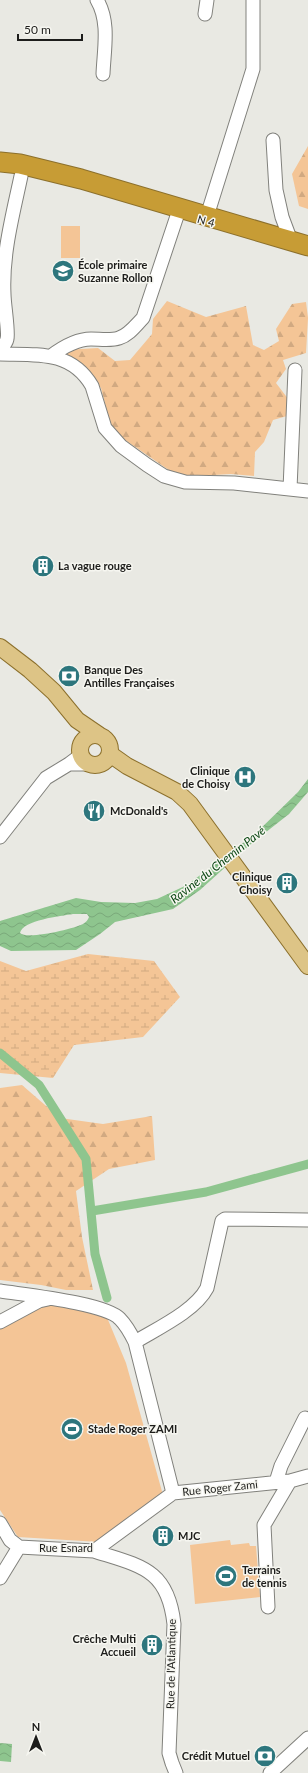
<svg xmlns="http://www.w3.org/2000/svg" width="308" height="1773" font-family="Lato,sans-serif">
  <defs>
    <pattern id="forest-firs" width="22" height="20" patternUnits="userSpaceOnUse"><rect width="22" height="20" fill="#f4c596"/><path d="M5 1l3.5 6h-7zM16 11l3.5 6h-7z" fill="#d1a981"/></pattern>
    <pattern id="wetland-marsh" width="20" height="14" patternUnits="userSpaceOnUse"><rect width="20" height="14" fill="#f4c596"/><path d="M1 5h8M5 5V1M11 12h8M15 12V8" fill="none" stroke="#d1a981"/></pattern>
    <pattern id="water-waves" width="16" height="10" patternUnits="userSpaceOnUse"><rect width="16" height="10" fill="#8ec58e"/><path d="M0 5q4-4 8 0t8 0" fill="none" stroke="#7aa97a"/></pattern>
  </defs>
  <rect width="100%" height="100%" fill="#e9e9e3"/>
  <path fill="url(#forest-firs)" d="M308,146V209L299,206L292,174Z
    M167,301L206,317L246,306L253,345L264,350L279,341L276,329L292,304L306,302L308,318L306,353L283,360L286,369L276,383L289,400L287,416L273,420L264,442L255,452L254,476L231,474L197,476L176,475L112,431L101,388L84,368L59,354L63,350L98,348L115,361L130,360L152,334L153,319Z
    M22,1085L60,1118L103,1124L152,1116L155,1160L109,1169L76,1191L82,1237L93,1290H66L41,1285L0,1280V1088Z"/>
  <path fill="url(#wetland-marsh)" d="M88,954L154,961L180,997L143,1037L74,1045L53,1078L0,1073V961L26,971Z"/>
  <path fill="#f4c596" d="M61,226H80V258H61Z
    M39,1303L106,1315L126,1363L163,1495L99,1542L18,1537L0,1510V1323Z
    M230,1540L231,1545L249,1543L250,1546H256L260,1597L195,1604L190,1545Z"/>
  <path fill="url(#water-waves)" fill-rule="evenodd" d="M308,779V792L289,814L252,843L200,890L173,909L115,922L100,934L76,950L11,951L0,946V921L76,898L101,902L135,903L157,899L187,885L255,834L298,792ZM73,914H87L89,917C88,920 86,922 83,924C73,929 27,940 20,933C23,920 61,916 73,914Z
    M0,1743L12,1744L11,1762L0,1761Z"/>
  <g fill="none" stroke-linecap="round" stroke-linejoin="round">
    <path stroke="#8ec58e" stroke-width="9" d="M0,1053L39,1085L86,1159L95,1254L107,1298
      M92,1211L206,1192L308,1164"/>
    <g stroke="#81817c" stroke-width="15">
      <path id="minor" d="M97,0C110,22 104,49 103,74
        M205,14L207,0
        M273,140L276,190L282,217L291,241
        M207,216L253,69V0
        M0,349C3,346 6,344 7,339C9,333 4,304 4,294C2,254 13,214 21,176
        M0,354C36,355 71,350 92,386L105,428L121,446L147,465L164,476L185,482L234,483L308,491
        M51,356C63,347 76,339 91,339C100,339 111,341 119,338C129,335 136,325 143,318L178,213
        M290,489L295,370
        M69,764H88
        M0,837L46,778L69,764L81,755
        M308,1220L225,1219L222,1221L207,1288C195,1311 158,1328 135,1342L173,1493L290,1481L308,1476
        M0,1291C25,1295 105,1303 120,1319C126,1325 131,1334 135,1342
        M0,1322L39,1301L48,1299
        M276,1482L281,1466L305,1418
        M0,1523L10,1540L19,1547L94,1551L173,1493
        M94,1551C141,1566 168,1569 174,1624L169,1753L172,1763L176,1773
        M0,1578L19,1547
        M268,1607L264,1525L290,1481
        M270,1773L308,1738"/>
    </g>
    <g stroke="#8c702c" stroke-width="18">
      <path id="major" d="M0,647L30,670L54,692L77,720L99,735
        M80 750a15 15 0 1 1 30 0a15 15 0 1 1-30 0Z
        M110,754L127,766L177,792L190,804L308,966"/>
    </g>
    <g stroke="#8c702c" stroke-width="21">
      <path id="highway" d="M0,162L20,164L81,179L308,246"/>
    </g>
    <use href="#minor" stroke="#fff" stroke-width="13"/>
    <use href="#major" stroke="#ddc486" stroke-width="16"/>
    <use href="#highway" stroke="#c79c35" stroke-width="19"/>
  </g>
  <defs>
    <g id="school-disc" transform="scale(1.15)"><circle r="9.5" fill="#2d767d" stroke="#f6f6f0"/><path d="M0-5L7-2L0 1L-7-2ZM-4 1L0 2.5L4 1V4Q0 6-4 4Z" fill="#fff"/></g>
    <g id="building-disc" transform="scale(1.15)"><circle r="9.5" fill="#2d767d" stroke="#f6f6f0"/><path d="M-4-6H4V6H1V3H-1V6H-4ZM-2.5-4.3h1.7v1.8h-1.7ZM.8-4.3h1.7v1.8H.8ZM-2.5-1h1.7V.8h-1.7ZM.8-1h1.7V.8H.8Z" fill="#fff"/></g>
    <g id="bank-disc" transform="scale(1.15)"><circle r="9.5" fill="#2d767d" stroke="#f6f6f0"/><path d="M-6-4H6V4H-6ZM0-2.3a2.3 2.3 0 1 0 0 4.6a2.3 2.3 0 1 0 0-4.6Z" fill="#fff"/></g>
    <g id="hospital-disc" transform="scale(1.15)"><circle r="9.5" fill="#2d767d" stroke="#f6f6f0"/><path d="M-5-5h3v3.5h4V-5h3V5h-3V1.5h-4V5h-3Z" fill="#fff"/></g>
    <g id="restaurant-disc" transform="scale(1.15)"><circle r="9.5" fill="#2d767d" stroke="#f6f6f0"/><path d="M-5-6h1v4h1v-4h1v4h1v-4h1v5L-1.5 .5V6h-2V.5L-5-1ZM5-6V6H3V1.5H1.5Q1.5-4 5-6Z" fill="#fff"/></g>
    <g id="stadium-disc" transform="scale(1.15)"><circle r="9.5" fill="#2d767d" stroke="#f6f6f0"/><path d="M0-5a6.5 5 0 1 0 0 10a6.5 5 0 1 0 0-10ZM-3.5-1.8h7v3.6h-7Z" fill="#fff"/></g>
  </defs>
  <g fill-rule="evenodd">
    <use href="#school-disc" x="63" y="271"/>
    <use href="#building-disc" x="43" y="566"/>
    <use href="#bank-disc" x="69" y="676"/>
    <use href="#hospital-disc" x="245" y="777"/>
    <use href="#restaurant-disc" x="94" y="811"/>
    <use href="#building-disc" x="287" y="883"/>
    <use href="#stadium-disc" x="72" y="1429"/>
    <use href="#building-disc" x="163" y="1536"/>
    <use href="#stadium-disc" x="226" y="1576"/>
    <use href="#building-disc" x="152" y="1645"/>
    <use href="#bank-disc" x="265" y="1756"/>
  </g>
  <g text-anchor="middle" stroke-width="3" stroke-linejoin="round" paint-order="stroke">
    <g font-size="11" fill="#1d1d1b" stroke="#f6f6f0">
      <text transform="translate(206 221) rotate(16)" y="4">N 4</text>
      <text transform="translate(220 1488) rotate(-6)" y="4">Rue Roger Zami</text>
      <text x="66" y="1552">Rue Esnard</text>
      <text transform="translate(171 1664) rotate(-89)" y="4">Rue de l'Atlantique</text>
    </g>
    <g font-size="11" font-weight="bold" fill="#1d1d1b" stroke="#f6f6f0" text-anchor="start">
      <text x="78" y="269">École primaire<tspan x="78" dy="13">Suzanne Rollon</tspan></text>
      <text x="58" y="570">La vague rouge</text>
      <text x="84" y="674">Banque Des<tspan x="84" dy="13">Antilles Françaises</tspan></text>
      <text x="230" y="775" text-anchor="end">Clinique<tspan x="230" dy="13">de Choisy</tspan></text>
      <text x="110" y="815">McDonald's</text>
      <text x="272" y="881" text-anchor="end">Clinique<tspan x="272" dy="13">Choisy</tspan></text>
      <text x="88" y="1433">Stade Roger ZAMI</text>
      <text x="178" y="1540">MJC</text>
      <text x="242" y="1574">Terrains<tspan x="242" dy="13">de tennis</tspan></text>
      <text x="136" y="1643" text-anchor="end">Crêche Multi<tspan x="136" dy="13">Accueil</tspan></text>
      <text x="250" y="1760" text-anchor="end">Crédit Mutuel</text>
    </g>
    <g font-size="12" font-style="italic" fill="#0b4713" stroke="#f6f6f0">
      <text transform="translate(218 865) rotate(-38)" y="4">Ravine du Chemin Pavé</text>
    </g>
  </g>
  <g transform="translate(36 1737)" stroke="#f6f6f0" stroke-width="3" paint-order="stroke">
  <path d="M0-3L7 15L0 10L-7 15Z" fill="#1d1d1b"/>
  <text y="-6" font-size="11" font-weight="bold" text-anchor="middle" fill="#1d1d1b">N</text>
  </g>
  <path d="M18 34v6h64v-6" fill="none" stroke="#1d1d1b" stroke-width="2"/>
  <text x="24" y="34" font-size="12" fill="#1d1d1b" stroke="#f6f6f0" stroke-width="3" paint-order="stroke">50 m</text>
</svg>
